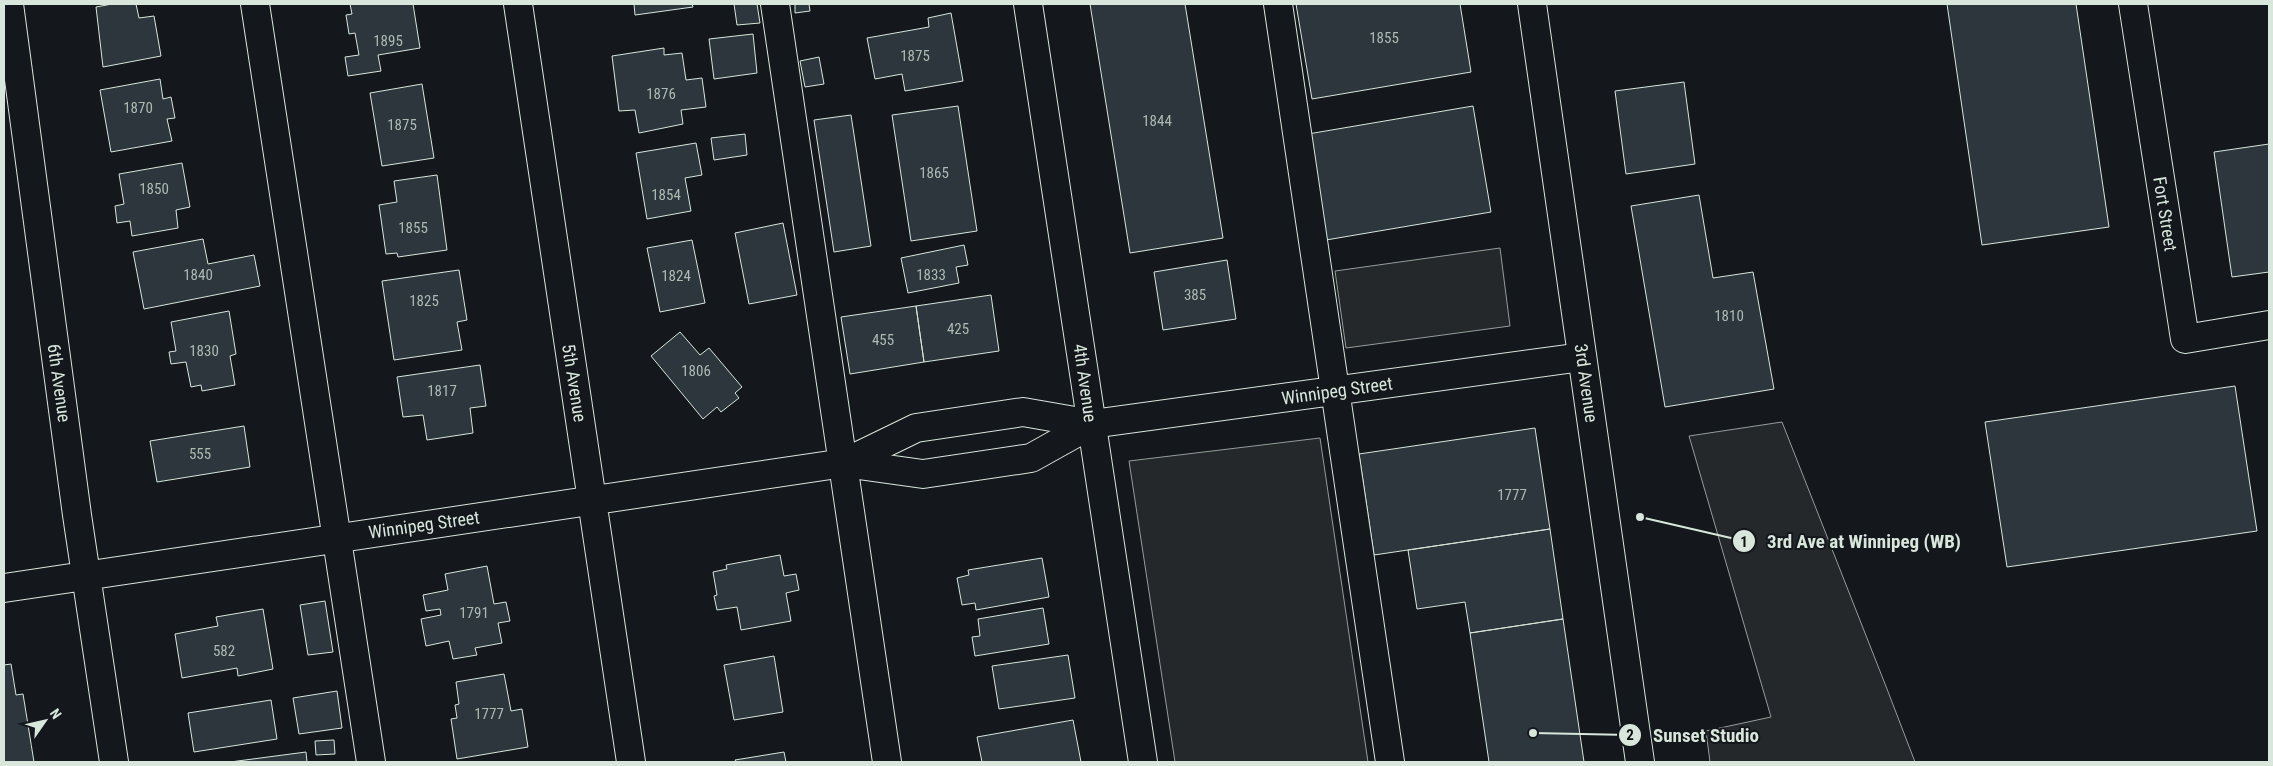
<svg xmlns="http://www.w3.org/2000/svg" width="2273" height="766" font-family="'Roboto Condensed',sans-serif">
  <rect width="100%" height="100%" fill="#14181c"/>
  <path fill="#24282b" stroke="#939e99" d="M1500,248L1510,326L1346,348L1335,271Z
    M1782,422L1887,689L1915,762H1710L1706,731L1771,717L1689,436Z
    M1320,438L1368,762H1175L1129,461Z"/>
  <path fill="#2c363c" stroke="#d8e6dc" d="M112,4H136L139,18L154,16L161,56L103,67L96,7Z
    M350,4H413L420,48L378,55L381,71L348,76L345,57L359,55L355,33L349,34L346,15L352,14Z
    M634,4H692L693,7L635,15Z
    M734,4H757L760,23L737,25Z
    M795,4H809L810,11L795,13Z
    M1090,4H1185L1223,238L1130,253Z
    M1296,4H1460L1471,72L1312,99Z
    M1947,4H2076L2109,227L1982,245Z
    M951,13L963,81L905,91L902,74L875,79L867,38L929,27L928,18Z
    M753,34L757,73L714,79L709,39Z
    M664,48V55L682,53L686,80L702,78L706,107L681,110L683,124L639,133L635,110L619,111L612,56Z
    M819,57L824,84L805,87L800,61Z
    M160,79L163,99L171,97L175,118L167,119L172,141L111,152L100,90Z
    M1684,82L1695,164L1626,174L1615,91Z
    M422,84L434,158L382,166L370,93Z
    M958,106L977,231L911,241L892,115Z
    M1473,106L1491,212L1326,240L1308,134Z
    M851,115L871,246L834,252L814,120Z
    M745,134L747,155L714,160L711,138Z
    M696,143L702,175L685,178L691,211L647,219L636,153Z
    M2269,144V272L2232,277L2214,152Z
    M182,163L190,207L176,210L178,228L132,236L130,221L117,223L115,206L124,204L119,174Z
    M437,175L447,250L398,257L397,253L386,254L379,205L397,202L394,181Z
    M1699,195L1713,278L1753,272L1774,389L1665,407L1631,206Z
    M783,223L797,295L749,304L735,233Z
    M203,239L208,264L254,255L260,286L144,309L133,252Z
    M692,240L705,303L660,312L647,248Z
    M964,245L968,265L956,267L959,283L908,293L901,258Z
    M1227,260L1236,319L1163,330L1154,272Z
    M459,270L467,320L457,322L462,350L394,360L382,281Z
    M991,295L999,351L924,362L916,306Z
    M916,306L924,362L850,374L841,317Z
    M229,311L236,354L230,356L235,385L202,391L201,385L191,387L186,362L171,364L169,352L176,351L171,322Z
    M680,332L700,355L709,348L742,387L735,393L739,398L721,412L717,407L703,419L651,356Z
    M480,365L486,406L470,408L473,433L427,440L423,415L403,417L397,377Z
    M2235,386L2257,531L2007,567L1985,422Z
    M244,426L250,467L157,482L150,441Z
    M1535,428L1550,529L1374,555L1359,454Z
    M1550,529L1563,619L1470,633L1465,602L1417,609L1408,550Z
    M780,555L784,576L796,574L799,590L786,593L791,621L741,630L737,607L717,610L714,596L717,595L713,572L727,569L726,565Z
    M1042,558L1049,597L976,610L975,603L962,605L957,578L969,575L968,570Z
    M487,566L494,604L506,602L510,621L498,623L502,643L475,648L477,655L453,659L449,641L426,646L421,619L441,615L440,609L426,611L423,595L448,590L445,574Z
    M325,601L333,652L308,655L300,605Z
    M1043,608L1049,644L975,656L972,637L980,636L978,619Z
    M263,609L273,669L238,676L237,668L182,678L175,634L218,626L216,617Z
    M1563,619L1584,762H1489L1470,633Z
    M1068,655L1075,698L999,709L992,666Z
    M774,656L783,712L734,720L724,665Z
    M11,664L16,695L23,694L34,762H4V665Z
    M504,674L511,711L522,709L528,747L457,759L451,719L457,718L455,705L459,704L456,682Z
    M337,691L342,728L299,734L293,698Z
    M271,700L277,739L194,752L188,713Z
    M1073,720L1081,762H982L977,737Z
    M334,740L335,754L316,755L315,741Z
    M306,752L307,762H230Z
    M784,752L786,762H736L735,760Z"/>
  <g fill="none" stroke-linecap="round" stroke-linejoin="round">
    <g stroke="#d8e6dc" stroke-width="30">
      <path id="minor" d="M9,4L77,515L114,762
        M255,4L371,762
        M518,4L631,762
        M775,4L887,762
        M1278,4L1390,762
        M2133,4L2185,339L2269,325
        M844,463L916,428L1023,412L1092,424L1582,357
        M4,588L844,463L923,474L1031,458L1092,424"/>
    </g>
    <g stroke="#d8e6dc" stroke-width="30">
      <path id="major" d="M1028,4L1143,762
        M1532,4L1640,762"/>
    </g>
    <use href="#minor" stroke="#14181c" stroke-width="28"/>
    <use href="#major" stroke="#14181c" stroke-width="28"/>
  </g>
  <g text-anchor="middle" stroke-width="4" stroke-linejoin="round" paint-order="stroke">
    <g font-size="15" fill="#adbab4">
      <text x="1384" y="43">1855</text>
      <text x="388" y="46">1895</text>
      <text x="915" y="61">1875</text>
      <text x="661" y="99">1876</text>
      <text x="138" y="113">1870</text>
      <text x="1157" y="126">1844</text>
      <text x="402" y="130">1875</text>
      <text x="934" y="178">1865</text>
      <text x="154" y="194">1850</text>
      <text x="666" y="200">1854</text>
      <text x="413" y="233">1855</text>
      <text x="198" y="280">1840</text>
      <text x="931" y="280">1833</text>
      <text x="676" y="281">1824</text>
      <text x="1195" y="300">385</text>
      <text x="424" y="306">1825</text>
      <text x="1729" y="321">1810</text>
      <text x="958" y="334">425</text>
      <text x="883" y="345">455</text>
      <text x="204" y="356">1830</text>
      <text x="696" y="376">1806</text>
      <text x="442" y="396">1817</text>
      <text x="200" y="459">555</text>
      <text x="1512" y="500">1777</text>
      <text x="474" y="618">1791</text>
      <text x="224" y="656">582</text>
      <text x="489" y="719">1777</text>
    </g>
    <g font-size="18" fill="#d8e6dc" stroke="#14181c">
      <text transform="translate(2165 214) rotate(81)" y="6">Fort Street</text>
      <text transform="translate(59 383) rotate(82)" y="6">6th Avenue</text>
      <text transform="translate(574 383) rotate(81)" y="6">5th Avenue</text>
      <text transform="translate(1085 383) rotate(82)" y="6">4th Avenue</text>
      <text transform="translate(1586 383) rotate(82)" y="6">3rd Avenue</text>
      <text transform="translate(1337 391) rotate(-8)" y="6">Winnipeg Street</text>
      <text transform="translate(424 525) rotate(-8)" y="6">Winnipeg Street</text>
    </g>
  </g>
  <path fill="none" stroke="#d8e6dc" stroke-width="2" d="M1640 517L1744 541M1533 733L1630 735"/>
  <g fill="#d8e6dc" stroke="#14181c" stroke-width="2">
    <circle cx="1640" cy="517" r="5"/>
    <circle cx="1533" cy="733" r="5"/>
    <circle cx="1744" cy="541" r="12"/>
    <circle cx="1630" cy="735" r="12"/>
  </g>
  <g font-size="15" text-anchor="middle" font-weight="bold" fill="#111">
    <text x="1744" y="547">1</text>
    <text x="1630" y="740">2</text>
  </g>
  <g font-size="19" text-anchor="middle" font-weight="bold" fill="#d8e6dc" stroke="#14181c" stroke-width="4" stroke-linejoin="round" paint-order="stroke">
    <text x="1864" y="548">3rd Ave at Winnipeg (WB)</text>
    <text x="1706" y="742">Sunset Studio</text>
  </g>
  <rect width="2273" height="766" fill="none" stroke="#d8e6dc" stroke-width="10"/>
  <g transform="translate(45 721) rotate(56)" stroke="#14181c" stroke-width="4" paint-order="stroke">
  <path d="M0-4L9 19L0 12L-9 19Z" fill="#d8e6dc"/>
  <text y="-8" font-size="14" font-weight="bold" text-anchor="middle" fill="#d8e6dc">N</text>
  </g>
</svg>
